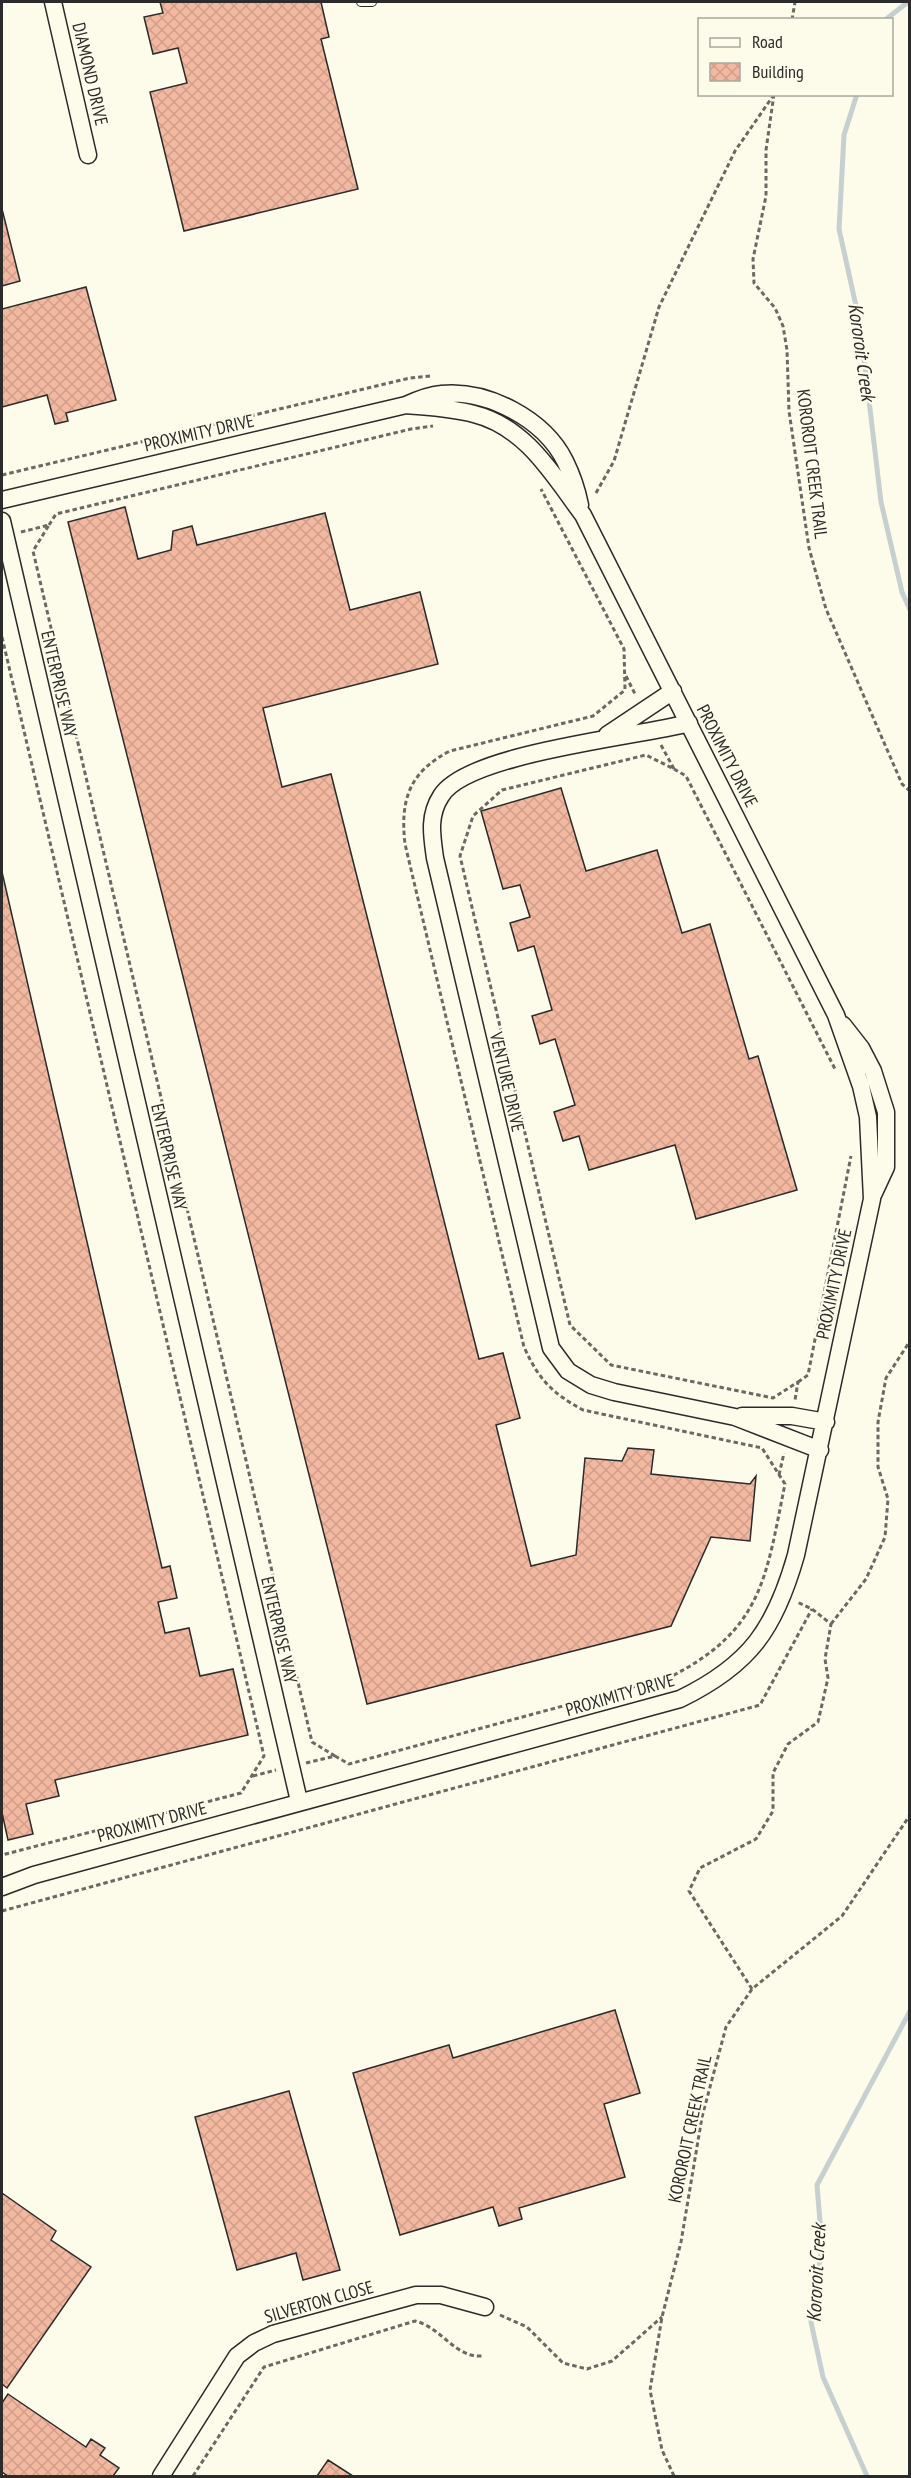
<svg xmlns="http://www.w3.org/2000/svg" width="911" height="2478" font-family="'PT Sans Narrow',sans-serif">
  <defs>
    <pattern id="building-cross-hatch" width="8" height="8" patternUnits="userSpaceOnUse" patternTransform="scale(1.5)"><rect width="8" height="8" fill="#f2b8a0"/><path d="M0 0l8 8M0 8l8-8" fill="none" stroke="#d09e8a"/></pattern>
  </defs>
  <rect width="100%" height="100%" fill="#fdfbea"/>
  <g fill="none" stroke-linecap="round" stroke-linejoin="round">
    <path stroke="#c7d0d0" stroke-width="5" d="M885,20L908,2
      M857,94L844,135L839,229L860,324L881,502L902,592L910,610
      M867,2476L823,2377L811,2322L822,2246L817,2185L910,2011"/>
  </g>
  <path fill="url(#building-cross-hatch)" stroke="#2b2b2b" stroke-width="1.5" d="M160,2H321L329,37L321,39L358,189L184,231L150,92L187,83L178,48L153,54L144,17L163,13Z
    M2,209L20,281L2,286Z
    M86,287L116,400L66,413L68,421L55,424L47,395L2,407V309Z
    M125,507L138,559L171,550L173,531L192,526L197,545L325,513L350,610L420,592L438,664L263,708L282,787L331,774L479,1359L503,1353L520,1418L496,1425L531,1566L576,1555L585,1458L622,1461L628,1448L654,1450L651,1474L750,1484L756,1476L750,1541L711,1537L671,1626L367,1704L68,522Z
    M561,788L586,871L657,850L682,933L710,924L749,1059L758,1056L797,1190L696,1219L675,1145L589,1170L579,1136L563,1141L554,1112L575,1105L555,1039L540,1044L532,1016L552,1010L534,946L518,951L510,923L530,917L520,885L503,889L481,811Z
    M2,872L162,1568L170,1566L177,1598L158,1602L165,1633L189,1628L200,1676L233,1669L248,1735L55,1780L59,1796L26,1804L33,1834L8,1840L2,1813Z
    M615,2010L640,2093L604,2104L625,2177L519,2208L522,2219L499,2226L493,2207L400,2235L353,2073L449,2045L453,2058Z
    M289,2091L340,2270L303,2280L296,2253L237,2270L195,2117Z
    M2,2193L56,2231L51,2240L91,2267L7,2388L2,2384Z
    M8,2394L86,2447L91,2439L105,2448L100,2455L119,2468L113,2476H8L2,2472V2403Z
    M328,2460L353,2476H317Z"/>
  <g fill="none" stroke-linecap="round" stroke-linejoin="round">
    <g stroke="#2b2b2b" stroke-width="10">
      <path id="service" d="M361,2H372"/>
    </g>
    <g stroke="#2b2b2b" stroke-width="19">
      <path id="minor" d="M53,2L88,155
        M2,500L406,405C417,400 429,395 441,394C487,389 544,419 565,461C572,475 577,490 580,505
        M2,521L299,1801
        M689,723C637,737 467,753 441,796C428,816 432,836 435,858L551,1348L568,1371L591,1385L614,1392L735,1417L820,1450
        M607,735L673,691
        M843,1025L861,1048L873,1071L886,1112V1167L873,1195
        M742,1416H792L826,1422
        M2,1887L34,1875L680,1699C750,1665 775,1629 796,1555L872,1199L868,1117L861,1086L836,1015L583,515C553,475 526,427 474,414C452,408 428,407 406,405
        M161,2476L237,2356L254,2343L273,2334L416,2295H441L485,2307"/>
    </g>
    <path stroke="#6a6964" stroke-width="3" stroke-dasharray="4.5 3" stroke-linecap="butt" d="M792,20L795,2
      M774,94L766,150V196L753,259L754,283L775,308L783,326L787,350L789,411L809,548L826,609L902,784L910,791
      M2,475L410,378L430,376
      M596,493L614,461L659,307L735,151L773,96
      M49,525L56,514L411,429L433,426
      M21,532L49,525L33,551L312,1742L335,1756L306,1763
      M2,637L264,1756L241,1793L2,1855
      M626,676L636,696
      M661,745L674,769L646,755L502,790L473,816L460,856L570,1325L611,1365L773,1398L798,1382L795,1400
      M674,769L686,776L835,1069
      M798,1382L808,1375L851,1156
      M779,1475L784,1453
      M831,1624L866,1579L885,1537L888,1499L878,1467V1422L886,1378L910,1341
      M335,1756L349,1764L670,1677C763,1630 766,1577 785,1484L762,1448L583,1410C552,1393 539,1380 524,1347L405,844C400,800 409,772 450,751L593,716L625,690L624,649L541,489
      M253,1776L276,1770
      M2,1911L760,1705L812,1609
      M752,1989L689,1891L700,1868L756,1839L773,1811V1773L788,1744L818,1722L828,1678L825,1659L831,1624L812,1609L797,1602
      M500,2315L527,2327L563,2363L587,2369L612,2361L662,2317
      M193,2476L264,2367L415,2321C441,2327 455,2358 482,2356
      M674,2476L662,2450L650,2390L662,2317L681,2242L702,2117L726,2027L752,1989L842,1916L910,1815"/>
    <use href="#service" stroke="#fdfbea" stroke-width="8"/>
    <use href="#minor" stroke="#fdfbea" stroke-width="16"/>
  </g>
  <g text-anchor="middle" stroke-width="4.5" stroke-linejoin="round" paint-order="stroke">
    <g font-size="18" fill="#2b2b2b" stroke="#fdfbea">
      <text transform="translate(90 74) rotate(77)" y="6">DIAMOND DRIVE</text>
      <text transform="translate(199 433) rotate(-13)" y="6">PROXIMITY DRIVE</text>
      <text transform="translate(812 464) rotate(83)" y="6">KOROROIT CREEK TRAIL</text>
      <text transform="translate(59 684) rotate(77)" y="6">ENTERPRISE WAY</text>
      <text transform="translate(727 756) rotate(63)" y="6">PROXIMITY DRIVE</text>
      <text transform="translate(507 1082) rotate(77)" y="6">VENTURE DRIVE</text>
      <text transform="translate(169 1157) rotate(77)" y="6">ENTERPRISE WAY</text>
      <text transform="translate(834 1284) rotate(-78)" y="6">PROXIMITY DRIVE</text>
      <text transform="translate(279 1630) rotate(77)" y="6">ENTERPRISE WAY</text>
      <text transform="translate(620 1695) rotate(-16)" y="6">PROXIMITY DRIVE</text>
      <text transform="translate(152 1822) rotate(-15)" y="6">PROXIMITY DRIVE</text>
      <text transform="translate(690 2129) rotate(-78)" y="6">KOROROIT CREEK TRAIL</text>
      <text transform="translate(319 2302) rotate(-16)" y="6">SILVERTON CLOSE</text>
    </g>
    <g font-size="20" font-style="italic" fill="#2b2b2b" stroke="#fdfbea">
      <text transform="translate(862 352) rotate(82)" y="7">Kororoit Creek</text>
      <text transform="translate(816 2273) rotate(-87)" y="7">Kororoit Creek</text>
    </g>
  </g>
  <rect width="911" height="2478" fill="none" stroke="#2b2b2b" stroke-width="6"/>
  <rect x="698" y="18" width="195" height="78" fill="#fdfbea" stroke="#a9a89e" stroke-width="1.5"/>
  <rect x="710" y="38" width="30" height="9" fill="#fdfbea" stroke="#a9a89e" stroke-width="1.5"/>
  <text x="752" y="48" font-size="18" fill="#2b2b2b">Road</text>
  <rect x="710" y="63" width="30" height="18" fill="url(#building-cross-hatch)" stroke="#a9a89e" stroke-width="1.5"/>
  <text x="752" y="78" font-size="18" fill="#2b2b2b">Building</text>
</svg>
